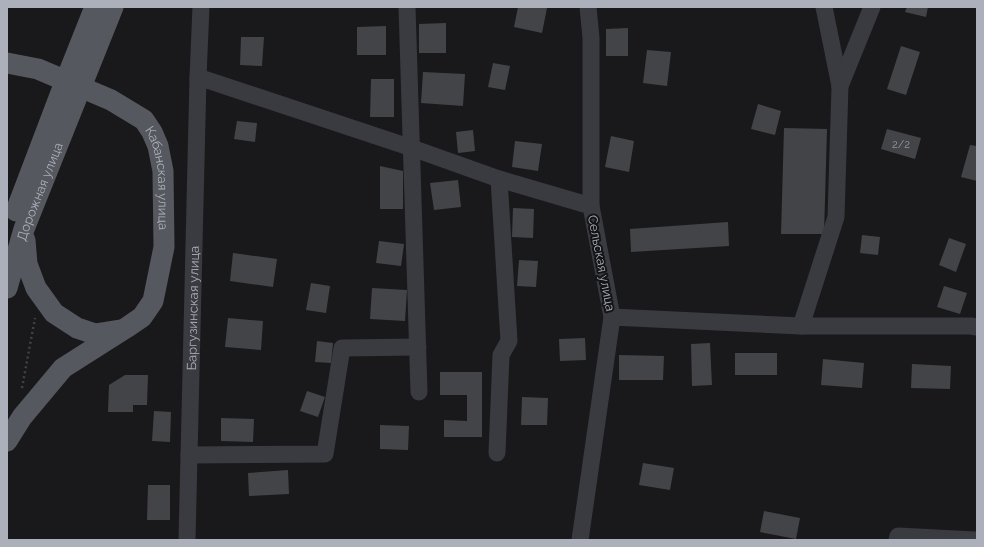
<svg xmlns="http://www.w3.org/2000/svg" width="984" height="547" font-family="Raleway,sans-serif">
  <rect width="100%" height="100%" fill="#19191b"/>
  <path fill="#434448" d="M518,7L547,8L542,33L514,27Z
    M907,7H928L926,17L905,12Z
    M446,23V53H419V24Z
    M386,26V55H357V27Z
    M628,28V56H606V29Z
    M241,37H264L262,66L240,65Z
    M901,46L920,52L906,95L887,89Z
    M647,50L671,52L667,86L643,83Z
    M493,63L510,66L505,90L488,87Z
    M423,72L465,74L463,106L421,103Z
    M371,79H394V117H370Z
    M758,104L781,111L775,135L751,129Z
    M237,121L257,123L255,142L234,139Z
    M784,128L827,129L824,234H781Z
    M887,129L921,138L915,159L881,149Z
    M473,130L475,151L458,153L456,132Z
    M611,136L634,141L629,172L605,167Z
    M515,141L542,144L538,171L512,167Z
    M970,145L977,146V181L961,177Z
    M380,166L403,171V209H380Z
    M458,180L461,207L434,210L430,183Z
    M513,208L534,209L533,238L512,237Z
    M728,222L729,246L631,252L630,229Z
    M862,235L880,237L878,255L860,253Z
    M949,238L966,244L956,272L939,265Z
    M379,241L404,244L401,266L376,263Z
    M233,253L277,259L273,287L230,281Z
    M519,260L538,261L536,287L517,286Z
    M311,283L330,286L326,313L306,310Z
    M944,286L967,293L960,314L937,307Z
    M372,288L407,290L405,321L370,319Z
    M228,318L263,321L261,350L225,347Z
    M585,338L586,360L560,361L559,339Z
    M317,341L333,343L331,363L315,362Z
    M710,343L712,385L692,386L691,344Z
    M735,353H777V375H735Z
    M619,355L664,356L663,380H619Z
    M823,359L864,363L862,388L821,385Z
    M912,364L951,366L950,389L911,388Z
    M440,372H482V437H444V420L467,421V395H440Z
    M125,375H148L147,405H133V412H108L109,385Z
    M307,391L325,397L318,417L300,411Z
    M522,397L548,398L547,425H521Z
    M154,411L171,412L170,442L152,441Z
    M221,418L254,419L253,442L221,441Z
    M380,425L409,426L408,450L380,449Z
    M643,463L674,468L670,490L639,485Z
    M288,470L289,494L249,496L248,473Z
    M148,485H170V520H147Z
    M764,511L800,518L796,539L760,532Z"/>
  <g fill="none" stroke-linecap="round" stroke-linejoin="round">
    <path stroke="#404247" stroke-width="2.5" stroke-dasharray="2 3" stroke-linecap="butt" d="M22,388L35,318"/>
    <g stroke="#3a3b40" stroke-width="17">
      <path d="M201,7L198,77L412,148L499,179L591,206"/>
      <path d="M407,7L419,392"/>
      <path d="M824,7L840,86"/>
      <path d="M612,317L801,326L836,217L840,86L872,7"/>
      <path d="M801,326H971L977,327"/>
      <path d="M497,453L501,355L509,341L499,179"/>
      <path d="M189,455L325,454L342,348L418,347"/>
      <path id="s1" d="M187,540L198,77"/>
      <path d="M580,540L612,317L591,206V38L588,7"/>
      <path d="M897,540L898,536L975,540"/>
    </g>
    <g stroke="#56585f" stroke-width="21">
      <path id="s2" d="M7,63L38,69L111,100L144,120L152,132L158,146L163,171L164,247L153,301L142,317L126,328L63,368L22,417L7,441"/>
      <path d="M16,211L62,90L95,7"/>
      <path d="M25,240L27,264L36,288L54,313L77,328L95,334L120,330"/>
      <path id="s3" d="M7,288L24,229L113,7"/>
    </g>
  </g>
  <g text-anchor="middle" stroke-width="4" stroke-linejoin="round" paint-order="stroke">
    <g font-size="11" fill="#92959e">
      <text x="901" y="148">2/2</text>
    </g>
    <g font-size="13" fill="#acb0ba" stroke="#141416">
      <text dy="5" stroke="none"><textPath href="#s2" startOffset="211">Кабанская улица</textPath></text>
      <text dy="5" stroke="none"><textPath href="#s3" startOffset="102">Дорожная улица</textPath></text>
      <text transform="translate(602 263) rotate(79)" y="5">Сельская улица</text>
      <text dy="5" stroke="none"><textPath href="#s1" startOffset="232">Баргузинская улица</textPath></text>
    </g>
  </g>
  <rect width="984" height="547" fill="none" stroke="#acb0ba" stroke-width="16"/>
</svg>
